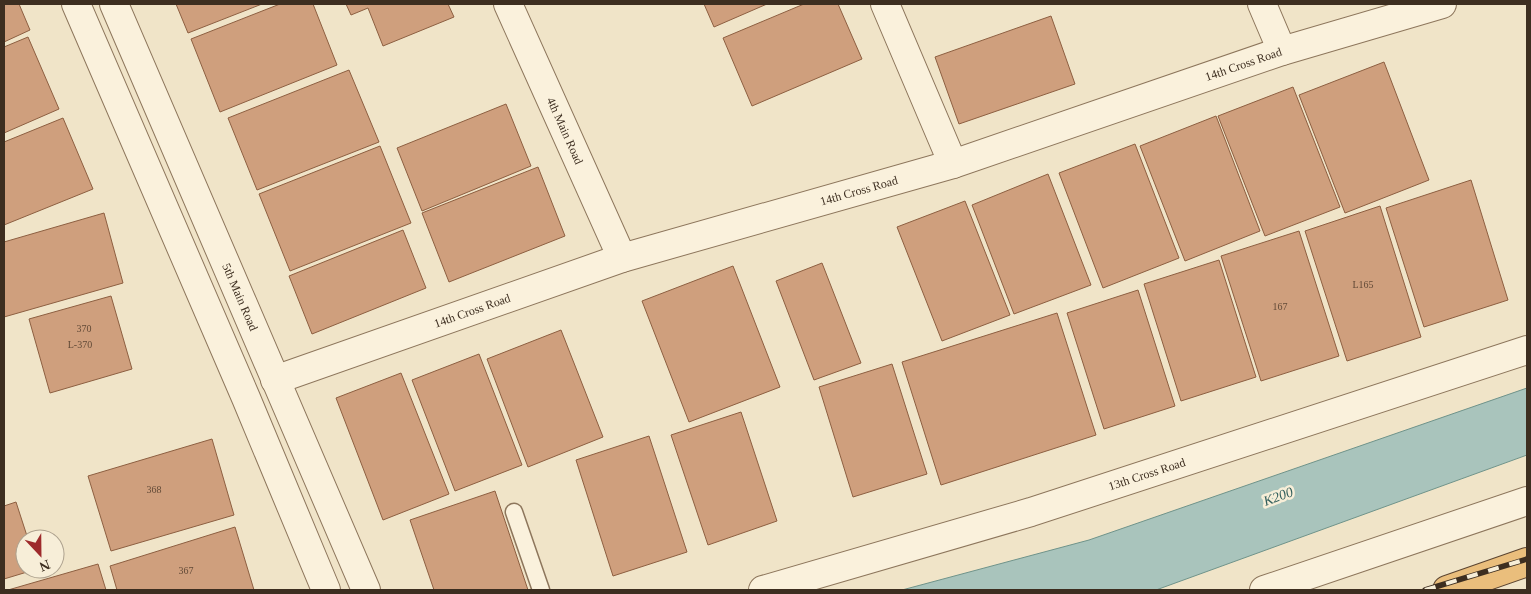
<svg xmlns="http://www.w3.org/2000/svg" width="1531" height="594" font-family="Georgia,serif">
  <rect width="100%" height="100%" fill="#f0e4c8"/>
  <path fill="#a9c4bc" stroke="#6f938a" d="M1527,388V455L1156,590H902L1089,540Z"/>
  <path fill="#cf9f7d" stroke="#8d5f41" d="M4,4H19L30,30L4,42Z
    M176,4H262L188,33Z
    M280,4H313L337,65L220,112L191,39Z
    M346,4H448L454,17L383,46L368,8L351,15Z
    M704,4H767L714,27Z
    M804,4H838L862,59L752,106L723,38Z
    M1051,16L1075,84L959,124L935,57Z
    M28,37L59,109L4,133V47Z
    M1384,62L1429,180L1345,213L1299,95Z
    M349,70L379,142L257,190L228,118Z
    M1293,87L1340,207L1265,236L1218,116Z
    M506,104L531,166L422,211L397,148Z
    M1216,116L1260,231L1185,261L1140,146Z
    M63,118L93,189L4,225V142Z
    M1135,144L1179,258L1103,288L1059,173Z
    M380,146L411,223L290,271L259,194Z
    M538,167L565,236L449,282L422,213Z
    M1048,174L1091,285L1014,314L972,205Z
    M1471,180L1508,300L1424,327L1386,208Z
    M965,201L1010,315L942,341L897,227Z
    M1380,206L1421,337L1347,361L1305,231Z
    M104,213L123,283L4,317V242Z
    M403,230L426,288L312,334L289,276Z
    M1299,231L1339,356L1261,381L1221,256Z
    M1219,260L1256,377L1181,401L1144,284Z
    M822,263L861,363L814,380L776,281Z
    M733,266L780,387L689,422L642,301Z
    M1138,290L1175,406L1104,429L1067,313Z
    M111,296L132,369L50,393L29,319Z
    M1057,313L1096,435L941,485L902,362Z
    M561,330L603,437L528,467L487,359Z
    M479,354L522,465L455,491L412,380Z
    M892,364L927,474L853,497L819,387Z
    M401,373L449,494L383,520L336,398Z
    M741,412L777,521L708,545L671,435Z
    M649,436L687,552L613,576L576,460Z
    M212,439L234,515L111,551L88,476Z
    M495,491L528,590H434L410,520Z
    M16,502L28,539H25V569H37L4,579V506Z
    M235,527L254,590H117L110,566Z
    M98,564L106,590H8Z"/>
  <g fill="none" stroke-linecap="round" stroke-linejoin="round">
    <g stroke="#8d765c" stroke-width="19">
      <path id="service" d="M514,512L541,590"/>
    </g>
    <g stroke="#8d765c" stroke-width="30">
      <g id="minor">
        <path id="s1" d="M508,4L622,258"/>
        <path d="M885,4L953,164"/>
        <path d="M1262,4L1282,51"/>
        <path id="s2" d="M275,380L622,258L953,164L1282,51L1442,4"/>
        <path id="s3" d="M763,590L1031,512L1527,350"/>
      </g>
    </g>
    <g stroke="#8d765c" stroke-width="30">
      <g id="tertiary">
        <path d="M76,4L246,398L326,590"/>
        <path id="s4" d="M114,4L366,590"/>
        <path d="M1264,590L1527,501"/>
      </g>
    </g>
    <g stroke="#5b4430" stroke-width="30">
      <path id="trunk" d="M1447,590L1527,562"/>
    </g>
    <use href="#service" stroke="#faf1dc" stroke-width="16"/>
    <use href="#minor" stroke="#faf1dc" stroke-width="28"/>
    <use href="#tertiary" stroke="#faf1dc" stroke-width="28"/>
    <use href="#trunk" stroke="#eabe7c" stroke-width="28"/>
    <g stroke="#3d2e20" stroke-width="5.5">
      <path id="rail" d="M1425,590L1527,559"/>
    </g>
    <use href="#rail" stroke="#f7eed8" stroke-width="4" stroke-dasharray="11" stroke-linecap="butt"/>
  </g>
  <g text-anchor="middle" stroke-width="5" stroke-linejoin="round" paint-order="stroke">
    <g font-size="10" fill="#624a37">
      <text x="1363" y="288">L165</text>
      <text x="1280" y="310">167</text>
      <text x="84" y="332">370</text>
      <text x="80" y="348">L-370</text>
      <text x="154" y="493">368</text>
      <text x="186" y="574">367</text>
    </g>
    <g font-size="12" fill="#3d2e20" stroke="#f7eed8">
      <text dy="4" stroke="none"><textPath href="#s2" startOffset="1019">14th Cross Road</textPath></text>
      <text dy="4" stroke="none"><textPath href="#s1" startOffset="139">4th Main Road</textPath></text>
      <text dy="4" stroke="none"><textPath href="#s2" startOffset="614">14th Cross Road</textPath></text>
      <text dy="4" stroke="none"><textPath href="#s4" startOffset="319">5th Main Road</textPath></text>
      <text dy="4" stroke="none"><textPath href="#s2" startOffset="209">14th Cross Road</textPath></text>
      <text dy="4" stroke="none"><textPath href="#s3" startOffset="401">13th Cross Road</textPath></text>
    </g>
    <g font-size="14" font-style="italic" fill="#2f5d5a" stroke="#f7eed8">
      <text transform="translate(1278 496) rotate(-20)" y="5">K200</text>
    </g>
  </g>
  <rect width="1531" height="594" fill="none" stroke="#3d2e20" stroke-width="10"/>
  <g transform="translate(40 554) rotate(158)"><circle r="24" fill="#f7eed8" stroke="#ada18e"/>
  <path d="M0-4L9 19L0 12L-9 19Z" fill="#9e2a2b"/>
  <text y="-8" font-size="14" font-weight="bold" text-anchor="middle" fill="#3d2e20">N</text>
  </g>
</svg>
